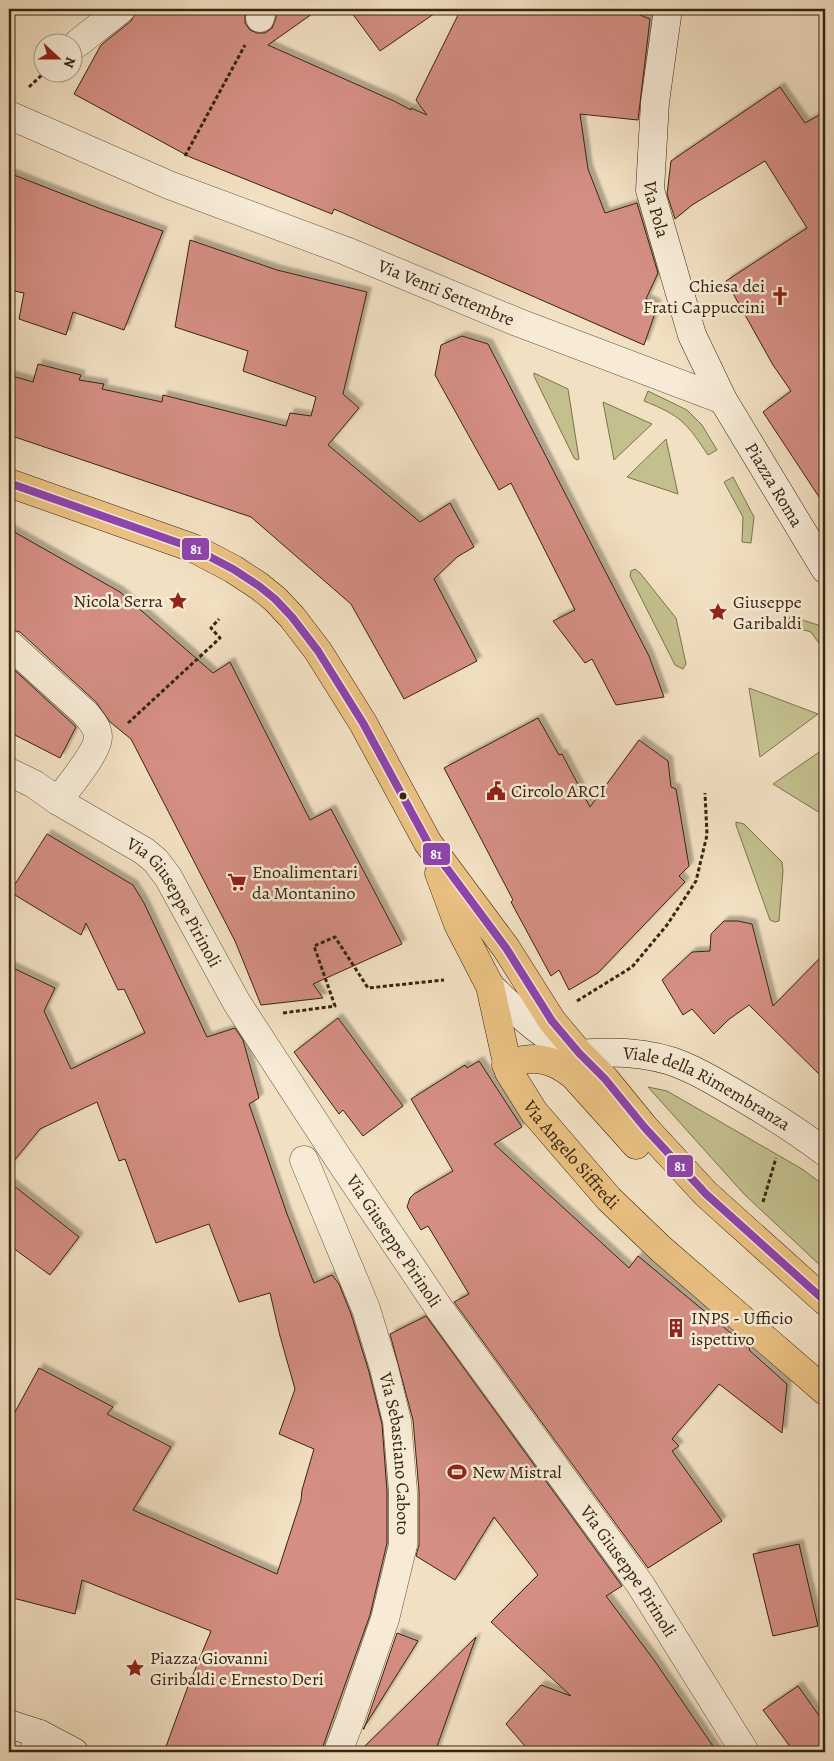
<svg xmlns="http://www.w3.org/2000/svg" width="834" height="1761" font-family="Alegreya,serif">
  <defs>
    <filter id="shadow"><feDropShadow dx="4.5" dy="-4.5" stdDeviation="1" flood-color="#0004"/></filter>
  </defs>
  <rect width="100%" height="100%" fill="#f2e0c2"/>
  <filter id="stains"><feTurbulence type="fractalNoise" baseFrequency=".004" numOctaves="4"/><feColorMatrix values="0 0 0 0 .2 0 0 0 0 .09 0 0 0 0 .02 0 0 0 .5 -.17"/></filter>
  <radialGradient id="worn" r=".72"><stop offset=".6" stop-color="#630" stop-opacity="0"/><stop offset="1" stop-color="#630" stop-opacity=".3"/></radialGradient>
  <path fill="#c3c08e" stroke="#7d724e" d="M534,373L568,389L579,459L577,460L574,458L534,376Z
    M648,391L687,410L702,425L717,450L708,455C686,422 681,416 644,401Z
    M603,402L652,424L614,460Z
    M666,439L678,494L627,477Z
    M733,477L754,517L751,543L742,542L743,517L724,482Z
    M635,569L640,573L676,618L686,664L683,669L675,665L630,576L631,571Z
    M790,616L818,625L825,634V652L811,632L787,625Z
    M749,688L818,714L760,757Z
    M825,748V816L773,784Z
    M736,822L744,824L782,862L783,871L779,921L775,922L770,920L736,825Z
    M648,1087L667,1091L802,1169L825,1186V1270L744,1194Z"/>
  <path fill="#d48e83" stroke="#37250f" filter="url(#shadow)" d="M137,9H245V23L250,30L257,33H265L272,28L276,18V9H319L268,45L394,101L411,110V108L427,115L416,100L461,9H625L650,19L638,120L580,114L588,169L605,213L637,203L658,273L646,299L656,304L654,316L644,345L334,209L332,214L190,157L74,94L101,45L131,21Z
    M349,9H441L380,51Z
    M780,87L805,123L825,112V506L763,412L791,391L773,365L726,281L807,228L765,161L692,205L675,219L667,194L671,161Z
    M9,173L101,209L163,231L124,330L73,312L66,335L19,319L24,293L9,290Z
    M190,240L277,270L367,292L343,394L359,408L328,445L420,522L450,503L474,547L457,557L434,579L477,661L404,699L351,604L251,517L9,435V375L33,382L38,364L81,375L79,380L104,384L102,389L162,402L163,395L286,426L290,413L311,416L316,397L243,371L248,351L175,327Z
    M462,336L488,344L649,656L664,697L616,705L592,659L585,663L553,621L575,610L511,483L499,490L435,375L441,345Z
    M9,529L120,592L213,673L230,662L310,820L331,809L402,944L313,984L323,998L261,1005L235,941L131,739L110,722L96,702L20,632L9,629Z
    M9,665L76,727L60,758L9,732Z
    M538,718L559,755L562,754L590,807L639,740L668,761L671,787L676,789L689,866L679,876L685,882L598,973L569,990L559,970L551,976L511,902L513,900L444,768Z
    M47,834L133,885L144,903L207,1037L235,1028L243,1040L259,1098L249,1104L287,1214L314,1283L332,1275L339,1284L351,1314L369,1372L382,1424L387,1492V1543L370,1615L323,1746V1752H164L187,1689L211,1631L82,1580L75,1614L9,1597V1423L39,1368L113,1407L107,1414L171,1447L133,1510L277,1574L301,1500L302,1490L314,1449L279,1434L295,1389L280,1336L270,1293L239,1302L209,1224L156,1243L125,1159L119,1161L97,1102L40,1129L9,1167V966L55,988L44,1011L71,1069L145,1033L124,989L118,990L86,923L81,935L10,892Z
    M724,921H738L752,924L773,1006L825,953V1080L749,1005L728,1020L714,1034L692,1009L683,1015L662,980L692,952L710,951L711,934Z
    M338,1018L403,1106L363,1136L343,1110L339,1114L294,1052Z
    M479,1061L522,1127L494,1144L629,1268L638,1256L750,1349L749,1350L787,1384L782,1433L719,1384L672,1439L679,1446L672,1451L722,1521L648,1568L454,1302L469,1294L428,1226L421,1230L407,1207L410,1198L414,1194L453,1171L411,1099L465,1065L467,1068Z
    M9,1182L79,1237L50,1275L9,1245Z
    M426,1316L622,1586L606,1596L654,1660L717,1752H530L506,1724L541,1685L571,1696L491,1622L538,1575L494,1517L455,1580L416,1556L419,1545V1491L413,1420L390,1334Z
    M799,1544L818,1626L773,1636L753,1554Z
    M397,1633L418,1641L363,1729H364Z
    M476,1637L435,1752H359Z
    M798,1686L825,1724V1752H794L763,1710Z"/>
  <g fill="none" stroke-linecap="round" stroke-linejoin="round">
    <g stroke="#66543c" stroke-width="29">
      <g id="street">
        <path d="M260,9L261,14L260,18"/>
        <path d="M78,43L121,9"/>
        <path id="s1" d="M9,115L169,185L346,251L517,322L723,400"/>
        <path d="M9,644L85,713C91,720 98,728 98,737C98,752 67,788 58,801"/>
        <path id="s2" d="M9,772L34,784L58,801L144,851L156,861L168,877L237,1003L338,1158L439,1308L640,1584L745,1752"/>
        <path id="s3" d="M304,1160L366,1309L384,1368L397,1421L403,1491V1545L385,1619L349,1723L338,1752"/>
        <path d="M34,1752L40,1734"/>
      </g>
    </g>
    <g stroke="#37250f" stroke-width="29">
      <g id="secondary">
        <path id="s4" d="M668,9L655,102L650,190L692,335L723,400L825,569"/>
        <path d="M490,986C517,1012 543,1039 579,1053"/>
        <path id="s5" d="M561,1056C597,1051 636,1050 671,1061C694,1069 714,1081 736,1094C767,1112 796,1130 825,1152"/>
        <path d="M9,1724L40,1734L74,1752"/>
      </g>
    </g>
    <g stroke="#37250f" stroke-width="29">
      <g id="primary">
        <path d="M9,483L193,548L233,569L259,586L275,599L292,617L318,651L363,723L428,843L506,948L552,1021L579,1053L605,1079L645,1128L706,1194L825,1301"/>
        <path id="s6" d="M439,873L458,924L490,986L509,1072L534,1112L609,1199L660,1248L825,1391"/>
        <path d="M506,1065C533,1055 551,1057 574,1076L636,1145"/>
      </g>
    </g>
    <path stroke="#37250f" stroke-width="3" stroke-dasharray="4 2.5" stroke-linecap="butt" d="M29,87L45,72
      M185,156L245,45
      M9,526L15,528
      M128,723L220,638L211,628L219,619
      M577,1001L632,967L667,925L696,881L707,835L705,793
      M283,1013L335,1006L314,946L335,937L368,988L444,980
      M763,1202L776,1158"/>
    <use href="#street" stroke="#f7ebd7" stroke-width="28"/>
    <use href="#secondary" stroke="#f7ebd7" stroke-width="28"/>
    <use href="#primary" stroke="#e9c081" stroke-width="28"/>
    <g stroke="#f7ebd7" stroke-width="11">
      <path id="bus-1" d="M9,483L193,548L233,569L259,586L275,599L292,617L318,651L363,723L428,843L506,948L552,1021L579,1053L605,1079L645,1128L706,1194L825,1301"/>
    </g>
    <use href="#bus-1" stroke="#8e44ad" stroke-width="8"/>
  </g>
  <defs>
    <g id="church-bare" transform="scale(1.5)"><path d="M-1.2-6h2.4v3.5h3.3v2.4h-3.3V6h-2.4V-.1h-3.3v-2.4h3.3Z" fill="#8f2418" stroke="#f7ebd7" stroke-width="2.5" paint-order="stroke"/></g>
    <g id="sight-bare" transform="scale(1.5)"><path d="M0-6L1.8-2.2L6-1.7L2.9 1.2L3.7 5.4L0 3.3L-3.7 5.4L-2.9 1.2L-6-1.7L-1.8-2.2Z" fill="#8f2418" stroke="#f7ebd7" stroke-width="2.5" paint-order="stroke"/></g>
    <g id="civic-bare" transform="scale(1.5)"><path d="M-.6-6.5H3V-4.5H.6V-3L4-1V1h2V6H-6V1h2V-1L-.6-3ZM-1.2 2.5V6h2.4V2.5Z" fill="#8f2418" stroke="#f7ebd7" stroke-width="2.5" paint-order="stroke"/></g>
    <g id="supermarket-bare" transform="scale(1.5)"><path d="M-6-5.5h2.5l.6 2H6L4.5 2H-2.5L-4.4-4H-6ZM-1.5 3.2a1.3 1.3 0 1 0 .1 0ZM3 3.2a1.3 1.3 0 1 0 .1 0Z" fill="#8f2418" stroke="#f7ebd7" stroke-width="2.5" paint-order="stroke"/></g>
    <g id="building-bare" transform="scale(1.5)"><path d="M-4-6H4V6H1V3H-1V6H-4ZM-2.5-4.3h1.7v1.8h-1.7ZM.8-4.3h1.7v1.8H.8ZM-2.5-1h1.7V.8h-1.7ZM.8-1h1.7V.8H.8Z" fill="#8f2418" stroke="#f7ebd7" stroke-width="2.5" paint-order="stroke"/></g>
    <g id="stadium-bare" transform="scale(1.5)"><path d="M0-5a6.5 5 0 1 0 0 10a6.5 5 0 1 0 0-10ZM-3.5-1.8h7v3.6h-7Z" fill="#8f2418" stroke="#f7ebd7" stroke-width="2.5" paint-order="stroke"/></g>
  </defs>
  <g fill-rule="evenodd">
    <use href="#church-bare" x="780" y="296"/>
    <use href="#sight-bare" x="178" y="601"/>
    <use href="#sight-bare" x="718" y="612"/>
    <use href="#civic-bare" x="496" y="791"/>
    <use href="#supermarket-bare" x="237" y="882"/>
    <use href="#building-bare" x="676" y="1328"/>
    <use href="#stadium-bare" x="457" y="1472"/>
    <use href="#sight-bare" x="135" y="1668"/>
  </g>
  <circle fill="#37250f" stroke="#f7ebd7" stroke-width="2" cx="403" cy="796" r="4.5"/>
  <g text-anchor="middle" stroke-width="5" stroke-linejoin="round" paint-order="stroke">
    <g font-size="18" fill="#37250f" stroke="#f7ebd7">
      <text dy="6" stroke="none"><textPath href="#s4" startOffset="202">Via Pola</textPath></text>
      <text dy="6" stroke="none"><textPath href="#s1" startOffset="472">Via Venti Settembre</textPath></text>
      <text dy="6" stroke="none"><textPath href="#s4" startOffset="504">Piazza Roma</textPath></text>
      <text dy="6" stroke="none"><textPath href="#s2" startOffset="216">Via Giuseppe Pirinoli</textPath></text>
      <text dy="6" stroke="none"><textPath href="#s5" startOffset="154">Viale della Rimembranza</textPath></text>
      <text dy="6" stroke="none"><textPath href="#s6" startOffset="316">Via Angelo Siffredi</textPath></text>
      <text dy="6" stroke="none"><textPath href="#s2" startOffset="621">Via Giuseppe Pirinoli</textPath></text>
      <text dy="6" stroke="none"><textPath href="#s3" startOffset="310">Via Sebastiano Caboto</textPath></text>
      <text dy="6" stroke="none"><textPath href="#s2" startOffset="1026">Via Giuseppe Pirinoli</textPath></text>
    </g>
    <g font-size="18" fill="#37250f" stroke="#f7ebd7" text-anchor="start">
      <text x="765" y="292" text-anchor="end">Chiesa dei<tspan x="765" dy="21">Frati Cappuccini</tspan></text>
      <text x="163" y="607" text-anchor="end">Nicola Serra</text>
      <text x="733" y="608">Giuseppe<tspan x="733" dy="21">Garibaldi</tspan></text>
      <text x="511" y="797">Circolo ARCI</text>
      <text x="252" y="878">Enoalimentari<tspan x="252" dy="21">da Montanino</tspan></text>
      <text x="691" y="1324">INPS - Ufficio<tspan x="691" dy="21">ispettivo</tspan></text>
      <text x="472" y="1478">New Mistral</text>
      <text x="150" y="1664">Piazza Giovanni<tspan x="150" dy="21">Giribaldi e Ernesto Deri</tspan></text>
    </g>
  </g>
  <g stroke="#f7ebd7" stroke-width="2">
    <rect x="181" y="537" width="29" height="24" rx="5" fill="#8e44ad"/>
    <rect x="422" y="842" width="29" height="24" rx="5" fill="#8e44ad"/>
    <rect x="666" y="1154" width="28" height="24" rx="5" fill="#8e44ad"/>
  </g>
  <g font-size="14" text-anchor="middle" font-weight="bold" fill="#fff">
    <text x="196" y="554">81</text>
    <text x="436" y="859">81</text>
    <text x="680" y="1171">81</text>
  </g>
  <rect width="834" height="1761" fill="none" stroke="#f2e0c2" stroke-width="30"/>
  <rect x="10" y="10" width="814" height="1741" fill="none" stroke="#37250f" stroke-width="2.5"/>
  <rect x="15" y="15" width="804" height="1731" fill="none" stroke="#37250f"/>
  <g transform="translate(58 58) rotate(111)"><circle r="24" fill="#f7ebd7" stroke="#aa9c87"/>
  <path d="M0-4L9 19L0 12L-9 19Z" fill="#8f2418"/>
  <text y="-8" font-size="14" font-weight="bold" text-anchor="middle" fill="#37250f">N</text>
  </g>
  <rect width="100%" height="100%" filter="url(#stains)"/>
  <rect width="100%" height="100%" fill="url(#worn)"/>
</svg>
